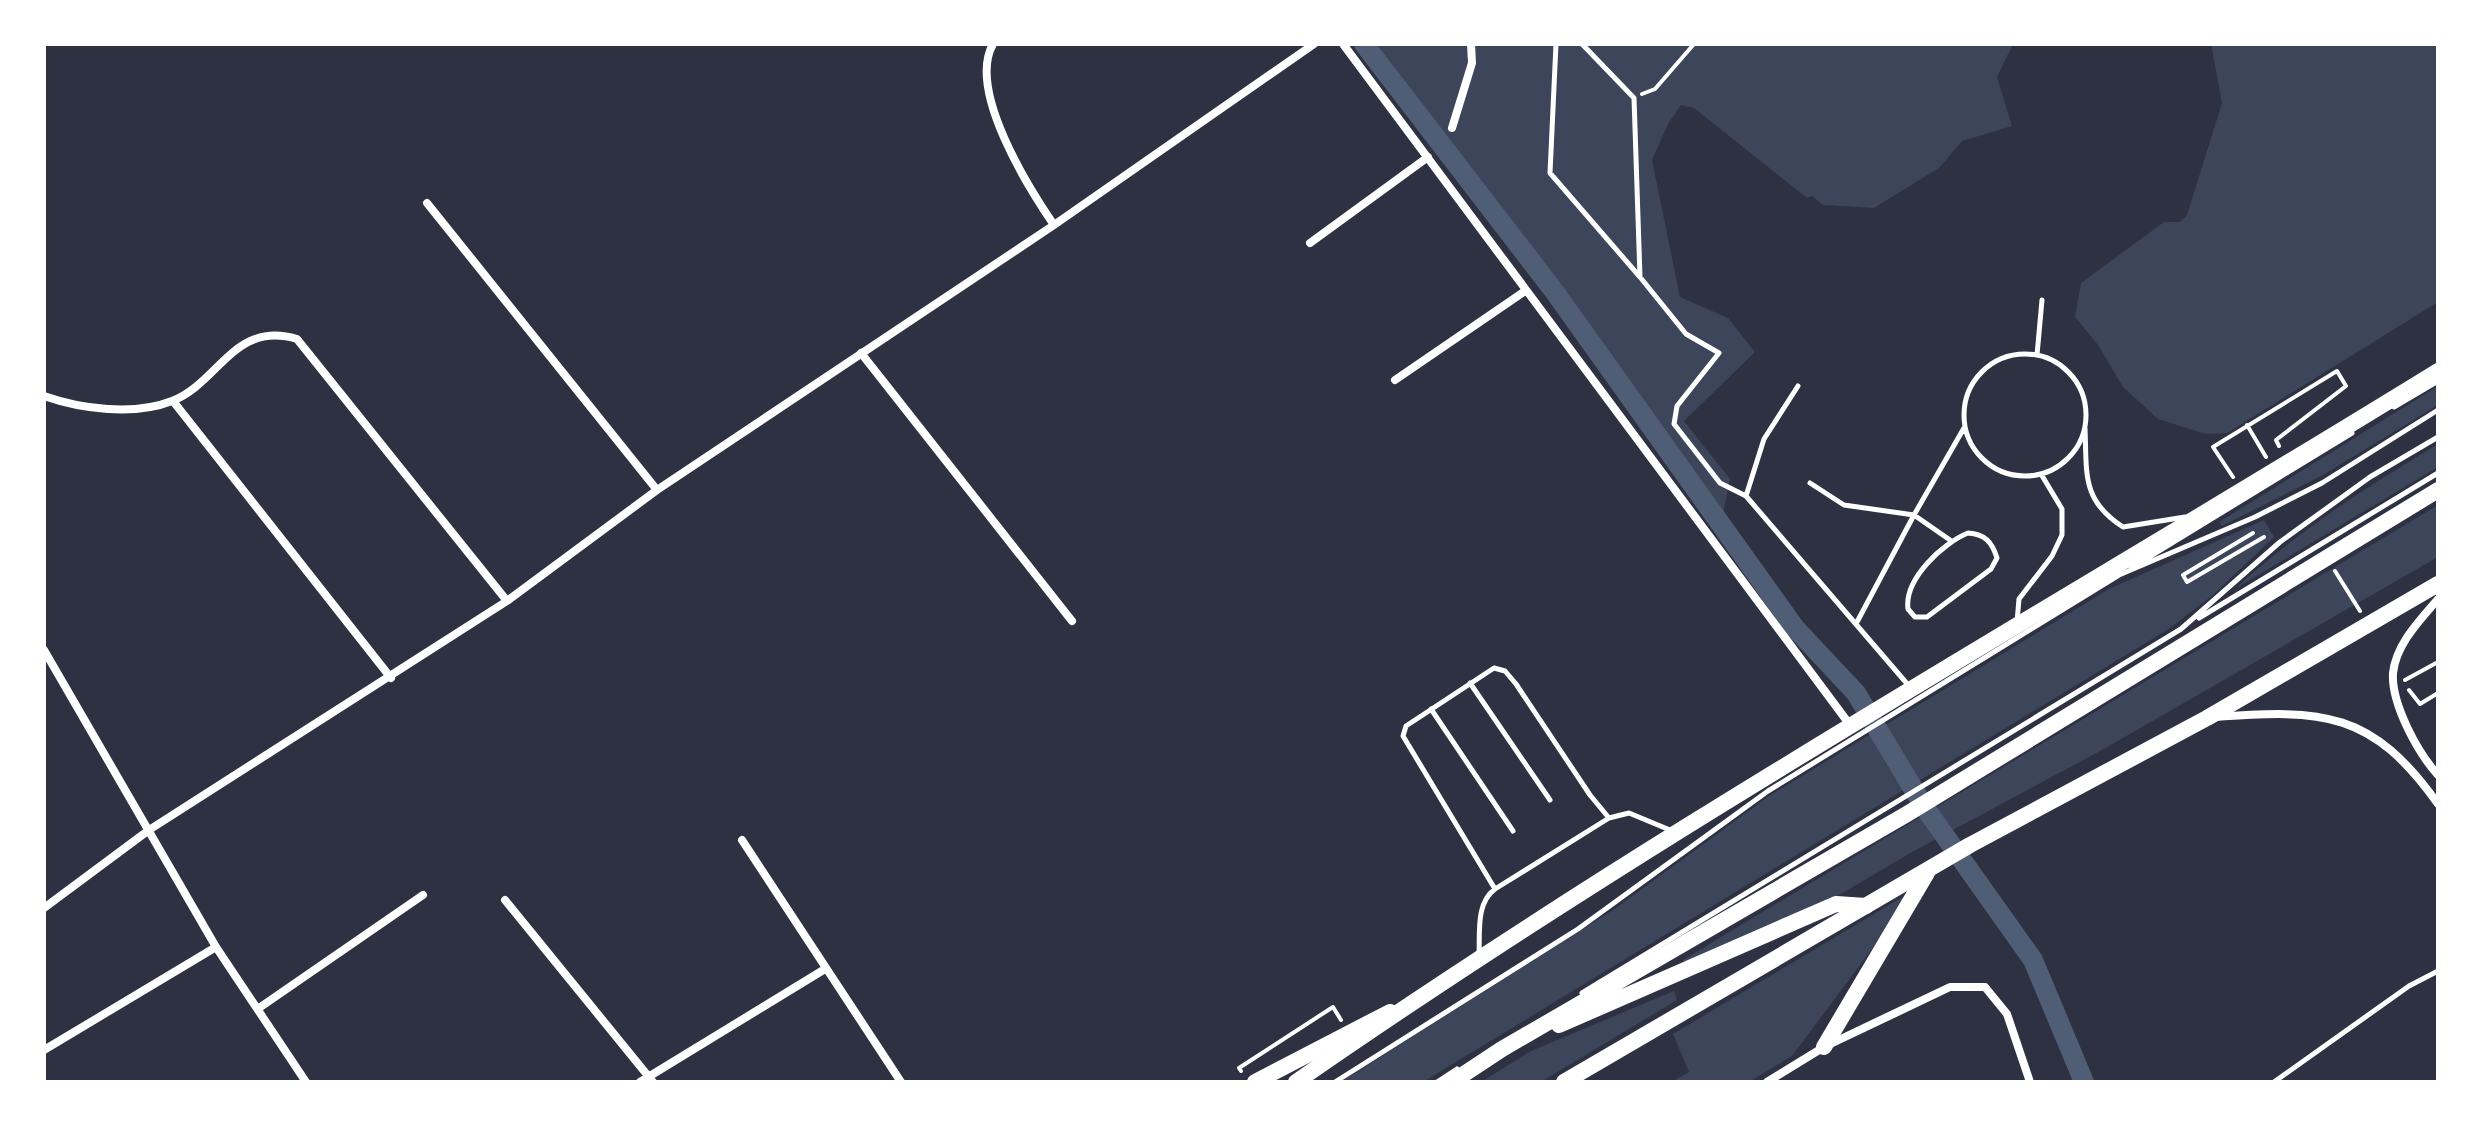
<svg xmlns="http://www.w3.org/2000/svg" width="2482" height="1126" font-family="'Golos Text',sans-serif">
  <rect width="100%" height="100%" fill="#2d3142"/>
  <path fill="#3c4559" d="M1377,44H2013L1997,77L2012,126L1962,141L1939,168L1874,208L1823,205L1812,196L1807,198L1694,108L1681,105L1668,124L1652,160L1680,297L1728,318L1755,352L1684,421L1730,479L1723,514Z
    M2211,44H2438V302L2227,433L2206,434L2158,419L2123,387L2098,345L2075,317L2081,283L2164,222H2180L2187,215L2222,103Z
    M2438,386V405L2323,475L2222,526L2219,522Z
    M2438,444V467L2235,589C2297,532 2366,487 2438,444Z
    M2438,505V557L2102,750L1912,852L1814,910L1686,963L1683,960Z
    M2264,520L2274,537L2212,596L2167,630L1423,1082H1341L1616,908L1769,796L2109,589Z
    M1909,893L1911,897L1792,1056L1749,1082H1671L1689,1072L1673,1034Z
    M1674,991L1677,1000L1541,1082H1481L1531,1051Z"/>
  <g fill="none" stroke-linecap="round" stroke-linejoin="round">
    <path stroke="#4f5d75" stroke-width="20" d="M1364,44L1554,291L1795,628L1856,693L1923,805L2033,960L2084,1082"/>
    <path stroke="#fff" stroke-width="4" d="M1642,94L1655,89L1694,44
      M2247,425L2266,457
      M2233,477L2213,447L2337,371L2346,386L2276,440L2279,446
      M2253,533L2183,575L2187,582L2264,537
      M2335,571L2360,611
      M2405,680L2438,662
      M2409,690L2420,704L2438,693
      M1241,1071L1239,1068L1333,1007L1341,1020"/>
    <path stroke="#fff" stroke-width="5" d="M1556,44L1550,173L1640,277L1634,98L1582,44
      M1640,277L1686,334L1719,353L1677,406L1674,424L1720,483L1746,496L1909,686
      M1964 415a61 61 0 1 1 122 0a61 61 0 1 1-122 0Z
      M2037,355L2042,300
      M2394,407L2438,381
      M2085,428C2087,473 2081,500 2123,527L2185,517
      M1810,483L1844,505L1914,515L1964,428
      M1746,496L1764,439L1798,386
      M1968,533C1985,534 1992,542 1997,558L1991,569L1927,617H1915L1908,609C1904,579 1943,543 1968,533Z
      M2131,568L2352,433
      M2199,618L2438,473
      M1857,622L1914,515L1950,540
      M2017,622L2019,599L2052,556L2062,535V509L2041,474
      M1470,683L1550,800
      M1431,709L1513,831
      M1495,889L1403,736L1406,726L1494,668L1505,671L1516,684L1590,795L1609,818
      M1479,954C1480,931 1476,903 1495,889L1609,818L1629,813L1670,830
      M1582,993L2181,629L2280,542L2370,477L2438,437
      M1335,1082L1578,929L1768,791L2119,575L2255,517L2322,483L2438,410
      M1437,1082L1457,1069
      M2274,1082L2409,986L2438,971"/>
    <path stroke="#fff" stroke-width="8" d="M993,44C967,90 1028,187 1054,225
      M1343,44L1850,725
      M1452,128L1472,63L1471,44
      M427,203L657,490
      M1310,243L1428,157
      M861,353L1072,621
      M1395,380L1525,291
      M44,396C81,409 134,416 172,401C219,383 234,320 297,339L507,601
      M173,401L391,678
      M2438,599C2420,620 2396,644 2393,673C2391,704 2418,753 2438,775
      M44,650L216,947L306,1082
      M2215,717C2323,709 2372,711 2438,804
      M742,840L901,1082
      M505,900L653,1082
      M44,908L149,830L507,601L657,490L1054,225L1314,44
      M259,1008L423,895
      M44,1050L216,947
      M640,1082L825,969
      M1767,1082L1824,1047L1950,987H1985L2007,1014L2030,1082"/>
    <path stroke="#fff" stroke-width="16" d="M1824,1047L1927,873
      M1255,1082L1390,1012
      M1564,1082L1970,845L2207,718L2438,584"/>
    <path stroke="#fff" stroke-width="16" d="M1559,1025L1836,904L1866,906
      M1296,1082C1664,826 2057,606 2438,371
      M1452,1082L1502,1049L1907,814L2438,490"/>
  </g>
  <rect width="2482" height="1126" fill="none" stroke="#ffffff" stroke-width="92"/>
</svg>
